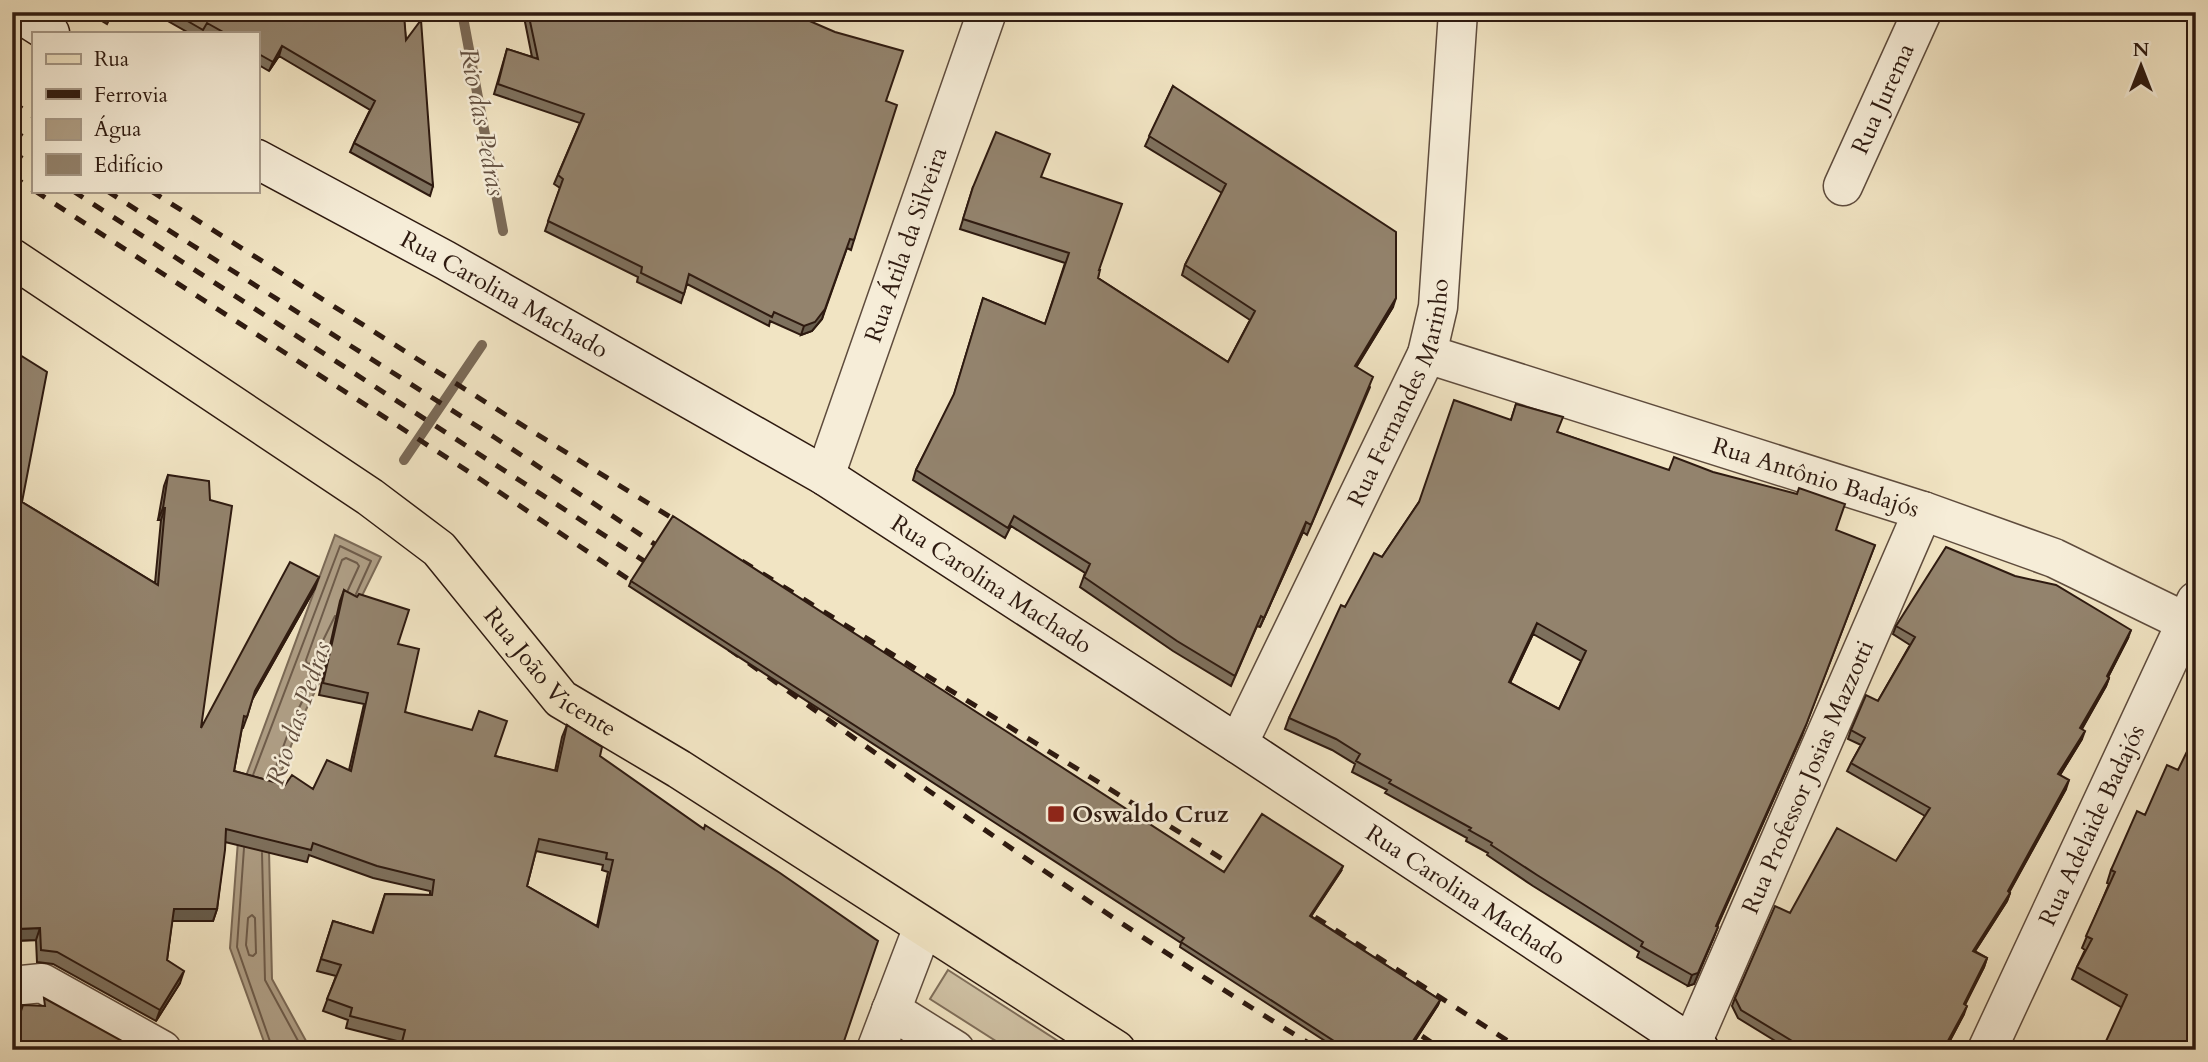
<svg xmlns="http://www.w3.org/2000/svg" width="2208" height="1062" font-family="Cardo,serif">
  <rect width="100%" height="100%" fill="#f1e4c3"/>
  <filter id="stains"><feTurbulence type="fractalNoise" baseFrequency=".00286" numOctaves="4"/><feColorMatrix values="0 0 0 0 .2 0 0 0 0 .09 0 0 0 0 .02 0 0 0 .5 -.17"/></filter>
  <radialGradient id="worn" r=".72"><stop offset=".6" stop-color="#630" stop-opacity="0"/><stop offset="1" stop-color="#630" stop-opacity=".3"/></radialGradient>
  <path fill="#d0c2a5" stroke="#7f6e5a" stroke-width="2" d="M948,970L1072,1050H1010L930,999Z"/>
  <path fill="#af9f86" stroke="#7b6a57" stroke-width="2" d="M335,535L381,557L300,722L268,807L272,979L311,1050H267L230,948L242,787Z"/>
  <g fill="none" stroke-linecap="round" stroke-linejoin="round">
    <path stroke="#6e5c4b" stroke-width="2" d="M335,616L312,663L307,664L306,660L342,560L346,558L357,563L359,566L348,590
      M253,775L340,546L371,561L356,594
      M271,780L293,720L326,653
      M244,848L237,947L273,1050
      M262,853L265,980L303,1050
      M252,915L255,918L256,953L253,956L249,955L246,945L248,918Z"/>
    <path stroke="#7b6a57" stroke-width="10" d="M462,12L503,231
      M404,460L482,345"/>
    <g stroke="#5f4c3d" stroke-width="41">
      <g id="minor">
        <path id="s1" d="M1843,186L1922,12"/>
        <path id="s2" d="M1427,354L1923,511L2054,558L2196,627"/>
        <path id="s3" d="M1238,744L1427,354L1438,307L1458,12"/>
        <path d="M12,986L42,983L162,1050"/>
        <path d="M891,1010L955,1050"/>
        <path id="s4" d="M1692,1043L1923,511"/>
        <path d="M876,1050L923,927"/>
        <path id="s5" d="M1987,1050L2196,601"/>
      </g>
    </g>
    <g stroke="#5f4c3d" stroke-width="41">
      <g id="tertiary">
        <path id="s6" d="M825,476L987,12"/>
      </g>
    </g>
    <g stroke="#2e1a10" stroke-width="41">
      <g id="secondary">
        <path d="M17,12L50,33"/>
        <path id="s7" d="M257,159L445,260L825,476L1238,744L1700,1050"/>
      </g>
    </g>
    <g stroke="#2e1a10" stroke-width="41">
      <g id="primary">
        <path id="s8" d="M12,258L370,497L439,549L561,699L679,769L1116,1050"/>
      </g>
    </g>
    <use href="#minor" stroke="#f6edd8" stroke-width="38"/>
    <use href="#tertiary" stroke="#f6edd8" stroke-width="38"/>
    <use href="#secondary" stroke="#f6edd8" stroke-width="38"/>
    <use href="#primary" stroke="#f1e4c3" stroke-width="38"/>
    <path stroke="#2e1a10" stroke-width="5" stroke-dasharray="12 12" stroke-linecap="butt" d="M12,102L33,116
      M12,130L33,143
      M12,152L33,165
      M12,176L33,190
      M35,191L480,479L646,591
      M73,191L661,572
      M107,191L494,437L671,555
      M151,191L506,415L688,528
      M742,561L1245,873
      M729,649C923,787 1116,926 1320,1050
      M1295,904L1522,1050
      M1402,1023L1443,1050"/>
  </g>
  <path fill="#7e715e" stroke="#2e1a10" stroke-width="2" fill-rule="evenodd" d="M87,12H113L107,24Z
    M152,12H403L406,40L433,186L430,196L350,152L354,143L370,110L279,56L269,71L257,64V33H189Z
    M523,12H789L886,101L854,240L851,250L847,248L822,319L812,331L801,335L770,321L769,326L687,284L681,303L637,282L638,277L545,231L560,188L554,184L580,123L494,94L507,49L532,57Z
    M1173,86L1393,307L1356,367L1370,387L1307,535L1303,532L1260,627L1257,626L1231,686L1173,651L1080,587L1085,573L1011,526L1005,538L913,480L916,470L953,398L983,298L1045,324L1065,263L960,229L973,187L1041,177L1099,270L1098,278L1228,362L1250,320L1182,275L1185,265L1222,193L1145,146Z
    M12,350L22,502L155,583L161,520H158L164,486L168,475L201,728L315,588L252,700L247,717L243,728H242L234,771L285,785L313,789L349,770L364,704L319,695L340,601L344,590L398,644L405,712L495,756L555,771L562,737L567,725L600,756L841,1050H399L401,1042L346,1028L348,1020L323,1011L336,976L317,971L333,921L372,933L385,894L430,895V891L373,878L309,855L307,862L225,842L217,909L213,921H172L167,960L180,983L156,1021L53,964L37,962L36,940L12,941ZM536,851L603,865L602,870L608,872L597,926L527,886Z
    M1516,404L1557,432L1836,530L1802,735L1717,926L1714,937L1694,984L1688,986L1637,957L1639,952L1533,886L1487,855L1488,853L1466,841L1467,838L1385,793L1387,790L1352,772L1355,764L1332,750L1285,729L1289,718L1345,607L1382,557L1419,502L1511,420ZM1533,634L1581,661L1559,709L1510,683Z
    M631,581L1224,872L1341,871L1311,916L1440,1000L1438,1005L1409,1050H1339L1180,947L1181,943L629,586Z
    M1896,626L2128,638L2108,677L2109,678L2106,686L2082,729V739L2060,775L2066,789L2009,892L2010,893L2007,901L1975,951L1987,958L1984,967L1965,1005L1964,1014L1945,1050H1790L1738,1018L1732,1006L1735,998L1790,913L1896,861L1925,816L1847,771L1851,763L1861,745L1848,739L1851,730L1878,701L1910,645L1893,634Z
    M2178,770L2196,1050L2072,979L2077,967L2085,950L2082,948L2109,884L2107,883L2111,870L2145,815Z"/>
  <path fill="#675c4c" stroke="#2e1a10" stroke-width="2" d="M282,46L279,56L269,71L273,62Z
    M1396,298L1393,307L1351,376L1355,366Z
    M825,309L822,319L812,331L801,335L804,326Z
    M163,508H165L161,520H158Z
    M1306,522L1303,532L1260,627L1264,618Z
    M1875,545L1802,735L1713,936Z
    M319,577L315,588L250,703L255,691Z
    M1537,623L1533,634L1505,693L1509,682Z
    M2131,630L2128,638L2104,685L2107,676Z
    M2109,678L2106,686L2077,737L2080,728Z
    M2085,731L2082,739L2055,783L2058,774Z
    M2069,780L2066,789L2005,900L2008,891Z
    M1343,866L1341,871L1308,921L1310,916Z
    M2010,893L2007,901L1970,959L1973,951Z
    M174,909H217L213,921H170Z
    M1718,927L1694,984L1688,986L1692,975Z
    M40,928L36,940L12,941L16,929Z
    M1987,958L1984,967L1960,1013L1964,1004Z
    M184,971L180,983L156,1021L160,1010Z
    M1440,1000L1438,1005L1409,1050H1407Z
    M1967,1006L1964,1014L1945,1050H1943Z"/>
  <path fill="#93836d" stroke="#2e1a10" stroke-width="2" fill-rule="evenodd" d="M172,12H403L401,14H404L406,40L421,20L433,186L354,143L375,101L282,46L273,62L257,53V33H225L207,23L203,30Z
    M528,12H789L835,32L903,51L886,101L897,105L854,240L850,239L825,309L815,322L804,326L774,312L772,317L689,274L684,294L641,273L642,267L548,221L563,179L558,175L584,114L498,84L507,49L538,59Z
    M1173,86L1396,232V298L1355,366L1373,377L1311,525L1306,522L1264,618L1261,616L1235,676L1177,641L1084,577L1090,564L1014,516L1008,528L916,470L954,394L983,298L1045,324L1069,253L963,219L973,187L996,132L1050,154L1041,177L1122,204L1099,270H1100L1098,278L1228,362L1255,311L1185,265L1226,184L1149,136Z
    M12,350L47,372L22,502L158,585L165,508H163L168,475L209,481L210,500L232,506L201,728L290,562L319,577L255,691L247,717L244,716L234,771L285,785L292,775L313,789L327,760L351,771L368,693L323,683L344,590L357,597L359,594L409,610L398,644L419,649L405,712L472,730L479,711L507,721L495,756L557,771L567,725L602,747L600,756L704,829L705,825L780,873L878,941L841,1050H400L405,1030L350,1016L352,1008L327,999L341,965L321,959L333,921L373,933L385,894L432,895L434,880L377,866L313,843L311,850L226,829L225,850L217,909H174L167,960L184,971L160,1010L57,952L41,950L40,928L16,929L12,854ZM539,839L607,853L606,859L613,860L598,927L527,886Z
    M1454,400L1511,420L1516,404L1563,417L1557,432L1669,470L1674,457L1713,472L1797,494L1799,488L1845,504L1836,530L1875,545L1806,725L1716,926L1718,927L1698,973L1692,975L1641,946L1643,942L1537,875L1491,845L1492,843L1469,830L1471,828L1389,783L1391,780L1356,761L1360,754L1336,739L1289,718L1341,605L1345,607L1374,553L1382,557L1419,502ZM1537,623L1586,651L1559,709L1509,682Z
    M673,516L1224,872L1262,814L1343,866L1310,916L1440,1000L1407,1050H1348L1181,942L1184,938L631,581Z
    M1946,547L2015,576L2056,585L2131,630L2107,676L2109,678L2080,728L2085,731L2058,774L2069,780L2008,891L2010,893L1973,951L1987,958L1964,1004L1967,1006L1943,1050H1807L1741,1010L1735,998L1775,906L1790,913L1837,828L1896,861L1930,808L1851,763L1865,738L1851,730L1866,695L1878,701L1915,637L1896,626Z
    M2196,733V1050H2102L2127,995L2077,967L2092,939L2086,936L2115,872L2111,870L2137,811L2145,815L2167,765L2178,770Z
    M44,998L133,1047V1050H12V1035H13L23,1005L45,1006Z"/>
  <rect fill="#8f2418" stroke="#f6edd8" stroke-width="2.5" x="1047" y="805" width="18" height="18" rx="3.5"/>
  <g text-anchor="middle" stroke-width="5" stroke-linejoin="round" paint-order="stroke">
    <g font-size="24" fill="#2e1a10" stroke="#f6edd8">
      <text dy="8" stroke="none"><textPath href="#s1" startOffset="96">Rua Jurema</textPath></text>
      <text dy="8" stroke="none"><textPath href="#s6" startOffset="245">Rua Átila da Silveira</textPath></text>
      <text dy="8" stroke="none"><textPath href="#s7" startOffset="282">Rua Carolina Machado</textPath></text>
      <text dy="8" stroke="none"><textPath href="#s3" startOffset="388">Rua Fernandes Marinho</textPath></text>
      <text dy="8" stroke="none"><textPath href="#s2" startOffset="408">Rua Antônio Badajós</textPath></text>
      <text dy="8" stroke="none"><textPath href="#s7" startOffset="849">Rua Carolina Machado</textPath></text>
      <text dy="8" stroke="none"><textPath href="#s8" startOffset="684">Rua João Vicente</textPath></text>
      <text dy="8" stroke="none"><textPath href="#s4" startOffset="290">Rua Professor Josias Mazzotti</textPath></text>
      <text dy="8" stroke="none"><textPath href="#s5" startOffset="248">Rua Adelaide Badajós</textPath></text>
      <text dy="8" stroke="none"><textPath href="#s7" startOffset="1416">Rua Carolina Machado</textPath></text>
    </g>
    <g font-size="24" font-weight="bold" fill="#2e1a10" stroke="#f6edd8" text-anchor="start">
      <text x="1072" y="822">Oswaldo Cruz</text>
    </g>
    <g font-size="26" font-style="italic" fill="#624f3f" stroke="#f6edd8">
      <text transform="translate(483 122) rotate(79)" y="9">Rio das Pedras</text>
      <text transform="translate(298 713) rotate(-71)" y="9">Rio das Pedras</text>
    </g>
  </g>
  <rect width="2208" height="1062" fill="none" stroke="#f1e4c3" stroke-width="42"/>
  <rect x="14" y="14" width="2180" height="1034" fill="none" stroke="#2e1a10" stroke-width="3.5"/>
  <rect x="21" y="21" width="2166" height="1020" fill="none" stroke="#2e1a10" stroke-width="2"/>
  <rect x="32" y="32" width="228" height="161" fill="#f6edd8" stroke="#a69988" stroke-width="2"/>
  <rect x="46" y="54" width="35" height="10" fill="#f1e4c3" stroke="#a69988" stroke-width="2"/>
  <text x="94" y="66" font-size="21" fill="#2e1a10">Rua</text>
  <rect x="46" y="89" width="35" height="10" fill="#2e1a10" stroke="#a69988" stroke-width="2"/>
  <text x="94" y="102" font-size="21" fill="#2e1a10">Ferrovia</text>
  <rect x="46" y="119" width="35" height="21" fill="#af9f86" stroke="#a69988" stroke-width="2"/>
  <text x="94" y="136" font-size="21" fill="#2e1a10">Água</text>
  <rect x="46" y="154" width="35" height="21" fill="#93836d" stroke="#a69988" stroke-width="2"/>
  <text x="94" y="172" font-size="21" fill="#2e1a10">Edifício</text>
  <g transform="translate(2141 66)" stroke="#f6edd8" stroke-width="5" paint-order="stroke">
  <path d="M0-5L12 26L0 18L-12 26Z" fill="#2e1a10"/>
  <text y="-10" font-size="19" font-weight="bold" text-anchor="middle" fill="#2e1a10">N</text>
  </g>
  <rect width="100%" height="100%" filter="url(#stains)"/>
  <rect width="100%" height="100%" fill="url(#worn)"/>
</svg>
